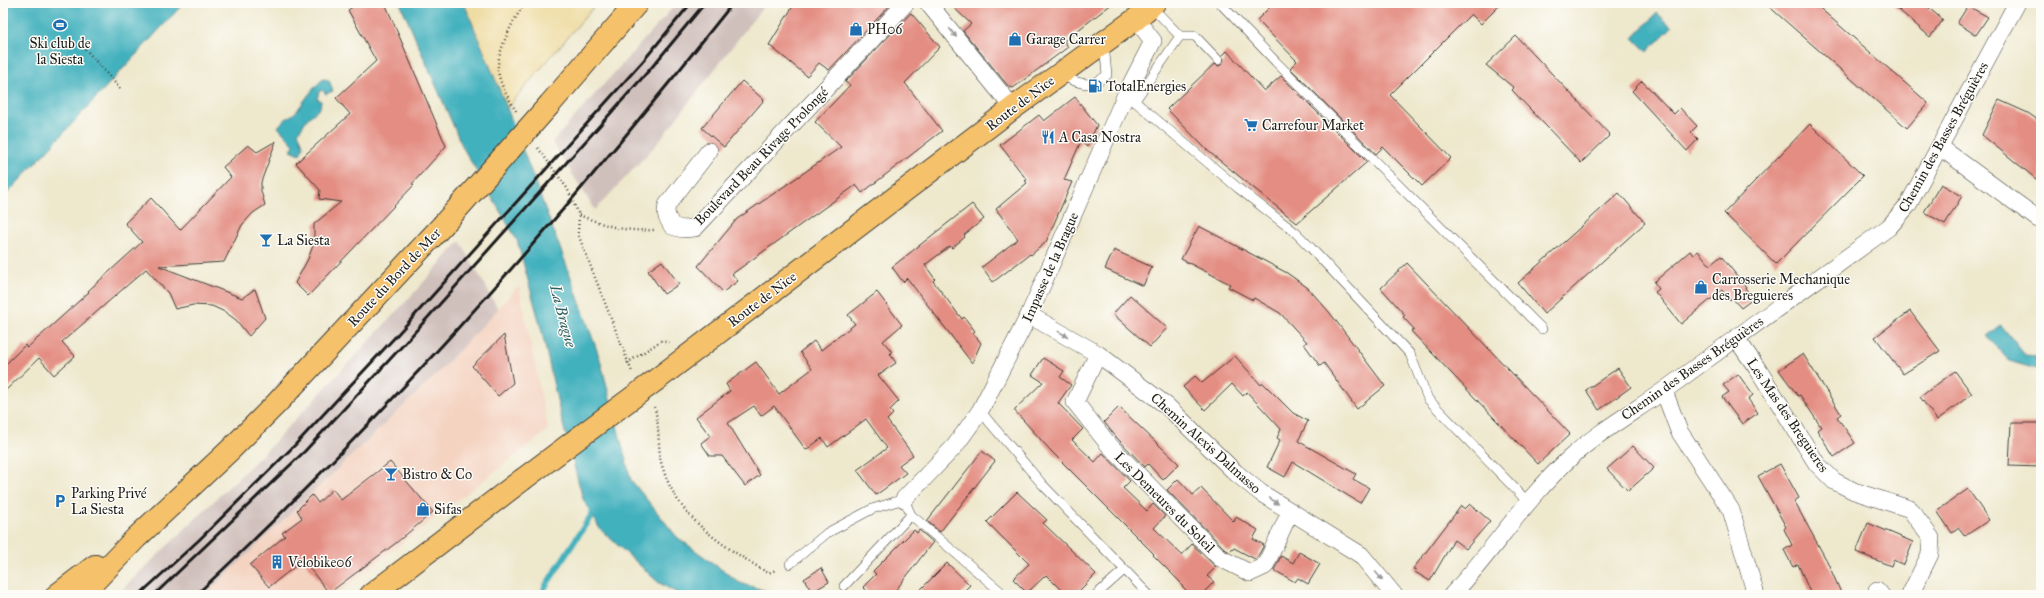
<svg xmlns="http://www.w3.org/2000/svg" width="2044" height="598" font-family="'IM FELL Great Primer',serif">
  <rect width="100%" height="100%" fill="#fdfcf7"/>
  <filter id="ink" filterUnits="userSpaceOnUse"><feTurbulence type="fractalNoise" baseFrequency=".025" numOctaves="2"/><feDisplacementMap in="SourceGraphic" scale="8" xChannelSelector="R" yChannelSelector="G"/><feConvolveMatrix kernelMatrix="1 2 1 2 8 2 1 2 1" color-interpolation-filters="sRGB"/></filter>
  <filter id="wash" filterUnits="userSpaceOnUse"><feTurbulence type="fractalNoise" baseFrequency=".012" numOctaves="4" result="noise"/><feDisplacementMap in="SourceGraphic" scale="16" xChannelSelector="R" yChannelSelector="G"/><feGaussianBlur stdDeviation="0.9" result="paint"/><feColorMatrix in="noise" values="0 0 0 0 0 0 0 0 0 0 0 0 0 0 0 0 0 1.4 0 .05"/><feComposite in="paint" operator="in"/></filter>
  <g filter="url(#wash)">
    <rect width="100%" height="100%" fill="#eee8cd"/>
    <path fill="#f4d3c1" d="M519,286L548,430L336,595H205L435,376Z"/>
    <path fill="#d0c0bc" d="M677,3H766L656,145L595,210L552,142Z
      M460,241L498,309L435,376L205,595H116L264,453L413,294Z"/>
    <path fill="#eeda9e" stroke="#857b5d" d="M464,3H597L507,108Z"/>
    <path fill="#42b1be" stroke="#2f666d" d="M3,3H184L3,198Z
      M400,3H464L507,108L568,269L600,359L631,480L677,537L740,583L780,595H680L658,582L600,529L583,499L560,413L541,328L517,240L463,148Z
      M1657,13L1672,27L1647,52L1633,38Z
      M323,79L329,80L333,91L326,94L322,90L319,92L317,99L321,101L320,108L307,119L298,133L304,146L300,154L291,150L294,145L278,127C285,117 294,116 299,108C306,98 313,88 323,79Z
      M2001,325L2025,355L2036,356V369L2009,361L1987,336Z"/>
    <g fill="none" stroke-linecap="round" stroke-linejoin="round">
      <path stroke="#42b1be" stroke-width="6" d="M542,595L545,587L596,508"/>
    </g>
    <g id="blocks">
      <path fill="#e48e83" d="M359,3H385L446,146L412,184L414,185L308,296L295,283L308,259L314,243V224L341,202L319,199L320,190L296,163L350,114L336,98L376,61L348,10Z
        M795,3H892L829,70L819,63L807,76L769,45Z
        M949,3H1113L1064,41L1068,47L1013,88L1009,87L963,31L971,24Z
        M1274,3H1502L1481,24L1471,14L1390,95L1451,158L1422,186L1383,147L1376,154L1290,68L1297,61L1257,20Z
        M1765,3H1814L1928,103L1907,128Z
        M1891,3H1923L1943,20L1930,37Z
        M1968,6L1988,17L1976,35L1957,23Z
        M911,13L940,47L905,83L942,131L862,193L856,185L732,274L738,281L723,292L698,266L737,219L841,147L815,122L850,85L845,82Z
        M1516,36L1610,135L1581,163L1512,90L1514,88L1486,65Z
        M1227,51L1264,91L1281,76L1367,162L1297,223L1208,151L1167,109L1214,64L1219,66L1222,64L1224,59L1222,56Z
        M742,81L764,100L724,147L702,128Z
        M1642,81L1674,114L1680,108L1697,126L1691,132L1698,139L1687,151L1632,91Z
        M1075,97L1097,125L1087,147L1081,141L1064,180L1072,182L1046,242L1031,255L1030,254L993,282L982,267L1018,239L996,209L1027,183L1025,181L1027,180L1000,145L1039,115L1044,121Z
        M1999,100L2028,113L2041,122V183L1982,135Z
        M1810,124L1863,176L1776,264L1724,213Z
        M276,141L261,182V191L265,205L253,213L242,225L224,262L159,266L242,298L255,289L265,318L249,336L236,320L225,312L212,306L193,305L175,309L168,293L146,269L62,342L75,356L54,375L39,358L3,393V367L25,345L27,348L89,292L88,291L142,242L125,223L151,198L180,230L231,177L223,167L248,145L257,152Z
        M1941,184L1962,196L1945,224L1924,212Z
        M1619,193L1645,223L1544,314L1518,283Z
        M972,204L984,219L964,235L965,237L952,248L950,246L925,265L935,279L933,281L962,319L964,317L975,331L973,333L981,343L972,363L907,278L903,282L892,267Z
        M1199,226L1287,273L1308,288L1330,313L1385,386L1357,409L1324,363L1320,366L1304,344L1307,342L1280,313L1254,298L1253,300L1228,287L1230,284L1181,259Z
        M1114,250L1152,267L1143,286L1105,269Z
        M1690,251L1693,255L1698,251L1710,265L1721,256L1746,287L1745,288L1753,299L1741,308L1732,298L1730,300L1722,290L1681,324L1655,292L1659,289L1654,282Z
        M662,261L679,284L664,294L648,271Z
        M1407,263L1570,434L1538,464L1411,331L1414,329L1403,317L1405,315L1381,288Z
        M877,292L902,325L883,341L892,352L890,354L896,363L878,375L899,401L890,410L893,414L887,420L913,455L899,465L906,473L876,495L857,470L887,448L866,419L828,447L822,438L806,450L774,406L761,416L754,406L728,423L760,475L745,486L722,456H710L701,443L710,436L696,417L730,391L726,384L756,362L779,394L812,369L800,352L814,341L821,350L855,324L848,315Z
        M1130,295L1167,328L1150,347L1113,314Z
        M1910,311L1940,351L1903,374L1875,337Z
        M504,335L513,383L498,396L472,366Z
        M1803,354L1841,414L1837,417L1855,443L1834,457L1817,430L1821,427L1800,395L1798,396L1779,370Z
        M1235,356L1261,385L1263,383L1293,413L1308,421L1298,441L1356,474L1353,479L1369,488L1360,503L1293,462L1285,477L1267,467L1280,440L1277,438L1281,429L1247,392L1243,396L1232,384L1205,410L1183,387L1195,376L1202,383Z
        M1043,358L1064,371L1060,377L1071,385L1058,403L1083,429L1072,440L1095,462L1103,453L1130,481L1123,488L1147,511L1153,504L1165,516L1154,528L1182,555L1192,544L1216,567L1207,576L1214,582L1201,595H1191L1180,584L1181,583L1153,555L1154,554L1052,452L1014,410L1043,382L1032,375Z
        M1618,368L1631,387L1599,410L1586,390Z
        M1955,371L1972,394L1937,420L1920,397Z
        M1738,374L1753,395L1748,399L1758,413L1742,424L1722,397L1729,392L1723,385Z
        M1119,407L1179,464L1163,480L1148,464L1145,467L1117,438L1104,422Z
        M2011,423H2041V467L2009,466Z
        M1633,446L1654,468L1628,491L1607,469Z
        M982,451L995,461L940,532L927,521Z
        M390,462L433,512L396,543L329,593L303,560L269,587L250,565L285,536L282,533L302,518L297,510L312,495L318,503L333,489L341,500Z
        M1780,464L1799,498L1794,501L1827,561L1842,595H1811L1798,564L1793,567L1784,550L1792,545L1784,529L1786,527L1758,476Z
        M1178,479L1193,495L1201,488L1234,522L1236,517L1258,530L1253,539L1264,545L1257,558L1255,559L1234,548L1230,552L1226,550L1167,490Z
        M1968,489L1989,520L1965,536L1959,528L1952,533L1937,511Z
        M1017,492L1047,520L1043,523L1096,574L1075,595H1066L1046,575L1027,593L1013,579L1029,564L987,522Z
        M1470,504L1490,521L1466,549L1454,540L1430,581L1415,572L1416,570L1413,569L1461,506L1465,509Z
        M1868,523L1913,542L1904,565L1893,560L1891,566L1856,552Z
        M914,530L917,533L919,530L933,542L892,595H871L863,587L876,574L873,571Z
        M1299,552L1320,564L1308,584L1298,578L1295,582L1274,570L1281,556L1293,563Z
        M947,563L970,585L960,595H915Z
        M821,568L829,582L812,592L804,579Z"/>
    </g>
  </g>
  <g filter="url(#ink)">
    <use href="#blocks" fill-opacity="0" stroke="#3c3b37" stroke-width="1"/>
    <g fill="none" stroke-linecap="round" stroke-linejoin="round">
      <g stroke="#3c3b37" stroke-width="10">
        <path id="lane" d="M1220,3L1276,62L1542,329
          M1180,36H1195L1218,60
          M1060,75C1079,83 1089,90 1107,75L1104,44
          M1126,94L1238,188L1296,233L1311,248L1410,354L1428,399L1528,502
          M1134,102L1180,36L1151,6
          M980,411L1042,484L1149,595
          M911,515L1000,591L998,595
          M790,564L827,533L872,509L904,499L911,515L844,586
          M1096,595L1124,570"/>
      </g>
      <g stroke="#3c3b37" stroke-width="18">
        <path id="street" d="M928,3L1013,108
          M1940,147L2038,219
          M709,151L667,205L666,211L667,217L672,226L682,229L695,228L906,3
          M1029,315L1098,354L1167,406L1236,473L1261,493L1361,555L1394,595
          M1736,338L1759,371L1817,464L1834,481L1854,491L1910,509L1931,538L1930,554L1910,595
          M1098,354L1075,402L1109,445L1220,558L1250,573L1265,566L1290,512
          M1664,391L1679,431L1731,510L1756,595
          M904,499L955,446L980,411L1029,315L1126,94L1153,41L1136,19
          M1877,590L1881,595
          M1452,595C1493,551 1525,499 1570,458C1599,431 1634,412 1666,389C1740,335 1814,281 1889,227L1908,205L2017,3"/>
      </g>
      <g stroke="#3c3b37" stroke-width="24">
        <path id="primary" d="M550,104L637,3
          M656,380L1013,108L1136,19L1154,3
          M57,595L95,566
          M81,595L136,538L230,450L276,404L442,226
          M371,595L522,480"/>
      </g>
      <path stroke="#3c3b37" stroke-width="2.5" stroke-dasharray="1 3" stroke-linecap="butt" d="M80,43L122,91
        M516,111C508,97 497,81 498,65C499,49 515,13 527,3
        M538,148L567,188L579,215L578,234L632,372
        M579,215C607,226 624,232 654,230
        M627,363L661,341L670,343
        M654,407C659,417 658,448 661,462C676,519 721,544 768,573L776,570"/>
      <use href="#lane" stroke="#fff" stroke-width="9"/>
      <use href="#street" stroke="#fff" stroke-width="17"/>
      <use href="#primary" stroke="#f5c16b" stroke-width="22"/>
      <path stroke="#1c1c1c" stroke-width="3" d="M139,595L199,540L295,445L397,335L644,60L691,3
        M154,595L305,451L405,343L652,67L705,3
        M196,595C390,413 568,212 733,3"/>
      <g stroke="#3c3b37" stroke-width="24" stroke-linecap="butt">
        <path id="primary-bridge" d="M442,226L550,104
          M522,480L656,380"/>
      </g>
      <use href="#primary-bridge" stroke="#f5c16b" stroke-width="22"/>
    </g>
    <defs><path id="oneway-solid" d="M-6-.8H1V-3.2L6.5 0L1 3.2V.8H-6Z"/></defs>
    <g fill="#999">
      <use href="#oneway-solid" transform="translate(953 33) rotate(51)"/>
      <use href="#oneway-solid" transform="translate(1063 334) rotate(29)"/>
      <use href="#oneway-solid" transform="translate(1274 501) rotate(34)"/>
      <use href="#oneway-solid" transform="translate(1379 576) rotate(50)"/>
    </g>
  </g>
  <defs>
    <g id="stadium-bare" transform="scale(1.08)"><path d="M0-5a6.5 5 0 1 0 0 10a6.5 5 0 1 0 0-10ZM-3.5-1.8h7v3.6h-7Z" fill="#1f6fb2" stroke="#fdfcf7" stroke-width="2.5" paint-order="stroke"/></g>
    <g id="shop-bare" transform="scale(1.08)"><path d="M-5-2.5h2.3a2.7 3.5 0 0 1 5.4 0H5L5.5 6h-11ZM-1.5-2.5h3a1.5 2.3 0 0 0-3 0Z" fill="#1f6fb2" stroke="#fdfcf7" stroke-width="2.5" paint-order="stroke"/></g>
    <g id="fuel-bare" transform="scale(1.08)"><path d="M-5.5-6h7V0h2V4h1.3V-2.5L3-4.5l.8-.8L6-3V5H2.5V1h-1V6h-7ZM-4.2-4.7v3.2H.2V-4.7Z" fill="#1f6fb2" stroke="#fdfcf7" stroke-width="2.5" paint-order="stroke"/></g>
    <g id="supermarket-bare" transform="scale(1.08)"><path d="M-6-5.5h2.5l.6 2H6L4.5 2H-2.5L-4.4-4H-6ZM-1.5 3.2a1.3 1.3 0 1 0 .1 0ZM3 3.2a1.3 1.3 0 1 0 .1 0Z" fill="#1f6fb2" stroke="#fdfcf7" stroke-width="2.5" paint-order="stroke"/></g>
    <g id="restaurant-bare" transform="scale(1.08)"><path d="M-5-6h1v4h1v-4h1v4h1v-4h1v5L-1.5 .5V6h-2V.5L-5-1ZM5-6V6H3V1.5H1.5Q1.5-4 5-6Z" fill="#1f6fb2" stroke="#fdfcf7" stroke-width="2.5" paint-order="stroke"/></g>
    <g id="bar-bare" transform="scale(1.08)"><path d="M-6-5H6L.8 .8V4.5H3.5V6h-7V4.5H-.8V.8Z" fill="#1f6fb2" stroke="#fdfcf7" stroke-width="2.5" paint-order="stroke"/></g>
    <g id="parking-bare" transform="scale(1.08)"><path d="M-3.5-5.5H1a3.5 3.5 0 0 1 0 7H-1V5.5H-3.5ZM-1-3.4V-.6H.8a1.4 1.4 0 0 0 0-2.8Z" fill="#1f6fb2" stroke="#fdfcf7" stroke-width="2.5" paint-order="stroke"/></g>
    <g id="building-bare" transform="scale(1.08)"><path d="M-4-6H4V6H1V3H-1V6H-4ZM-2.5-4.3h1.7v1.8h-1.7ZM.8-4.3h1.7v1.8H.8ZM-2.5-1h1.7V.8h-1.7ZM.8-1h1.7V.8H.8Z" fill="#1f6fb2" stroke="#fdfcf7" stroke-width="2.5" paint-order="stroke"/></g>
  </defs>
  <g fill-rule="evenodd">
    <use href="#stadium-bare" x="60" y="25"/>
    <use href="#shop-bare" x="856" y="29"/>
    <use href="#shop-bare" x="1015" y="39"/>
    <use href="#fuel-bare" x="1095" y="86"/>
    <use href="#supermarket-bare" x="1251" y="125"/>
    <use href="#restaurant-bare" x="1048" y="137"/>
    <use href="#bar-bare" x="266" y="240"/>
    <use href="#shop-bare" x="1701" y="287"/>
    <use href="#bar-bare" x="391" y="474"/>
    <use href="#parking-bare" x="60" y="501"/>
    <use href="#shop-bare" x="423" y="509"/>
    <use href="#building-bare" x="277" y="562"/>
  </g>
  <g text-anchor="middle" stroke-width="3" stroke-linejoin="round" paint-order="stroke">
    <g font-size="14" fill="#1c1c1c" stroke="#fdfcf7" text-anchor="start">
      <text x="867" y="34">PH06</text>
      <text x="1026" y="44">Garage Carrer</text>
      <text x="60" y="48" text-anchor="middle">Ski club de<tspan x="60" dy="16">la Siesta</tspan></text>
      <text x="1106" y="91">TotalEnergies</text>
      <text x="1262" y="130">Carrefour Market</text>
      <text x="1059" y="142">A Casa Nostra</text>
      <text x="277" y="245">La Siesta</text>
      <text x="1712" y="284">Carrosserie Mechanique<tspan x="1712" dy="16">des Breguieres</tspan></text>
      <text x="402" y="479">Bistro &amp; Co</text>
      <text x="71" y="498">Parking Privé<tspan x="71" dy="16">La Siesta</tspan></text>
      <text x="434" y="514">Sifas</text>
      <text x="288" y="567">Velobike06</text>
    </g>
    <g font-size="14" fill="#1c1c1c" stroke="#fdfcf7">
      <text transform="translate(1020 103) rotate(-37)" y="5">Route de Nice</text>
      <text transform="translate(1943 137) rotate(-61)" y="5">Chemin des Basses Bréguières</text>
      <text transform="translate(761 156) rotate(-46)" y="5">Boulevard Beau Rivage Prolongé</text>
      <text transform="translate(1050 267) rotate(-66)" y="5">Impasse de la Brague</text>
      <text transform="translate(394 277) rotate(-47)" y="5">Route du Bord de Mer</text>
      <text transform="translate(762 299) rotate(-37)" y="5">Route de Nice</text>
      <text transform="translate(1692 368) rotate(-35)" y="5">Chemin des Basses Bréguières</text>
      <text transform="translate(1788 415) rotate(56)" y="5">Les Mas des Breguieres</text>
      <text transform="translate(1206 443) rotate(42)" y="5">Chemin Alexis Dalmasso</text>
      <text transform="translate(1165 502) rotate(45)" y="5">Les Demeures du Soleil</text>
    </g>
    <g font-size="15" font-style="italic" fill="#2d5f65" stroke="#fdfcf7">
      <text transform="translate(563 316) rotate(75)" y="5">La Brague</text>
    </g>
  </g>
  <rect width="2044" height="598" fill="none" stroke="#fdfcf7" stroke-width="16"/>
</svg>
